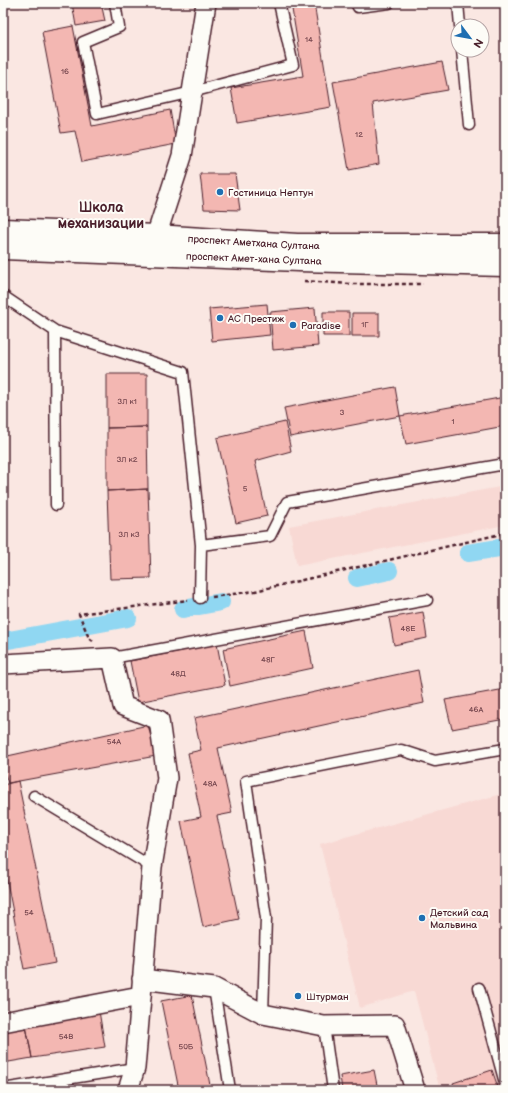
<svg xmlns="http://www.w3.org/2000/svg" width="508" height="1093" font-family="'Balsamiq Sans',sans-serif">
  <rect width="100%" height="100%" fill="#fae7e2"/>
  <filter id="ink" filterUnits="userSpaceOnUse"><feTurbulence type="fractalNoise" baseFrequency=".025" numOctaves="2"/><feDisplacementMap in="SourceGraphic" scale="8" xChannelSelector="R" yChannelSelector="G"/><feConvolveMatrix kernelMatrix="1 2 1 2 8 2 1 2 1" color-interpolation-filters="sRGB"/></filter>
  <g filter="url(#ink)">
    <path fill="#f8d9d4" d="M505,486V525L297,566L289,526Z
      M505,793V1090H440L414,991L360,1008L320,844Z"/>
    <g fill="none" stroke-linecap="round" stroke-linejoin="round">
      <path stroke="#90d7f2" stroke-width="18" d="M468,553L505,547
        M357,578L389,571
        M183,609L221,602
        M3,640H9L128,618"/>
    </g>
    <path fill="#f3b7b2" stroke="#4a1f2b" d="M72,3H101L105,21L76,26Z
      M291,3H314L331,107L237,123L231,88L303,76Z
      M73,26L92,126L170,110L176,144L82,162L75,131L61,133L42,32Z
      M442,62L448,90L373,103L379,164L349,170L333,82Z
      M200,174H235L240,210L204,209Z
      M267,304L270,335L212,341L209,309Z
      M315,308L318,346L273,350L270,312Z
      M323,312H349V336H323Z
      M352,313H379V336H352Z
      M107,374H147V427L107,428Z
      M395,387L400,416L290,437L284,408Z
      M505,397V426L406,444L400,416Z
      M285,422L291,451L255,461L267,516L236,523L217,438Z
      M147,427L148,489L107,491V428Z
      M148,489L151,578L110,579L107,491Z
      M423,612L427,638L394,645L389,618Z
      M306,631L313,668L230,686L223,649Z
      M217,644L225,685L138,702L130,661Z
      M418,670L424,703L218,748L232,813L217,816L239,919L203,927L181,821L201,817L188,753L201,750L194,718Z
      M505,689V719L452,729L445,700Z
      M148,725L156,756L8,783L3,767V757Z
      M18,781L55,963L24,969L3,861V785Z
      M192,995L211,1090H179L161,1001Z
      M99,1011L105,1047L32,1058L26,1026Z
      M26,1026L32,1058L3,1063V1030Z
      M374,1070L378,1090H342L340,1076Z
      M492,1070L499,1090H455L453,1083Z"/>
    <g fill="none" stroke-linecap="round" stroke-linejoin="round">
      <g stroke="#4a1f2b" stroke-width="13">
        <path id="lane" d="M115,3L119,27L83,42L97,114L192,92L293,65L279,3
          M356,3L358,7L389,3
          M458,3L460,26
          M462,50L469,125
          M3,296L55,331L183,372L201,545L200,598
          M55,331L56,505
          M201,545L270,536L287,502L505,464
          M112,658L427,600
          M34,796L152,867
          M214,988L230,1090
          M479,988L505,1083
          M263,1014L266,918L246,781L401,750L435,761L505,749
          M324,1026L333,1090
          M3,1089L135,1068"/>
      </g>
      <g stroke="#4a1f2b" stroke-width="22">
        <path id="street" d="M152,249L182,156L206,3
          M3,664L112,658L123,706L159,720L167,778L152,867L135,1068L128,1090
          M142,979L214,988L263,1014L324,1026L395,1025L415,1090
          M3,1022L140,996"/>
      </g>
      <g stroke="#4a1f2b" stroke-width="25">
        <g id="primary">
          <path id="s1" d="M3,230L156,236L297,245H505"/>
          <path id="s2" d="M3,248L299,260L505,265"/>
        </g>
      </g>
      <path stroke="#4a1f2b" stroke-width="2.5" stroke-dasharray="4 3" stroke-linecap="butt" d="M304,281L351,284H423
        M212,597L255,591L505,533
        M93,641L89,638L79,614L188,600"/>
      <use href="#lane" stroke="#fdfcf7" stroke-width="10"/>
      <use href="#street" stroke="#fdfcf7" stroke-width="19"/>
      <use href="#primary" stroke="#fdfcf7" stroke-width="22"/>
    </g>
  </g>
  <g fill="#1f6fb2" stroke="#fdfcf7" stroke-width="1.5">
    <circle cx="220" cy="192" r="4"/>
    <circle cx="220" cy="318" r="4"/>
    <circle cx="293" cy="325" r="4"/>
    <circle cx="422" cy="918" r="4"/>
    <circle cx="298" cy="996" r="4"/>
  </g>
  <g text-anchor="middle" stroke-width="4" stroke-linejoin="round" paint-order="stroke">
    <g font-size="8" fill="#74454d">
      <text x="309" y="42">14</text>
      <text x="65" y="74">16</text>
      <text x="359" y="137">12</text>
      <text x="365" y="327">1Г</text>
      <text x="127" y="404">3Л к1</text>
      <text x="342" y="415">3</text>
      <text x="453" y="424">1</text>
      <text x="127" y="462">3Л к2</text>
      <text x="245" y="491">5</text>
      <text x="129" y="537">3Л к3</text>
      <text x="408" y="631">48Е</text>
      <text x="268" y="662">48Г</text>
      <text x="178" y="676">48Д</text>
      <text x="476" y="712">46А</text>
      <text x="114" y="744">54А</text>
      <text x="210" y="786">48А</text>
      <text x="29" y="915">54</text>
      <text x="66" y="1039">54В</text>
      <text x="186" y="1049">50Б</text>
    </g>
    <g font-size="10" fill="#4a1f2b" stroke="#fdfcf7" text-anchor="start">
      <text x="228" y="196">Гостиница Нептун</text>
      <text x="228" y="322">АС Престиж</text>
      <text x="301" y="329">Paradise</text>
      <text x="430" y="916">Детский сад<tspan x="430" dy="12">Мальвина</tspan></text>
      <text x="306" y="1000">Штурман</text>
    </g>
    <g font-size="10" fill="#4a1f2b" stroke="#fdfcf7">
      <text dy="4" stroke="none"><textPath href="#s1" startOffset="251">проспект Аметхана Султана</textPath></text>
      <text dy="4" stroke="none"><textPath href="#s2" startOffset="251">проспект Амет-хана Султана</textPath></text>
    </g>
    <g font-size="14" font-weight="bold" fill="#4a1f2b" stroke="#fdfcf7">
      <text x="101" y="212">Школа<tspan x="101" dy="16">механизации</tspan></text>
    </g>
  </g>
  <rect width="508" height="1093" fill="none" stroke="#fdfcf7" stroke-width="16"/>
  <rect x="8" y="8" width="492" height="1077" fill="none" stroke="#4a1f2b" stroke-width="1.5" filter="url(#ink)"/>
  <g transform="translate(470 38) rotate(122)"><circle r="19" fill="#fdfcf7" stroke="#b5a4a5"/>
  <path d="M0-3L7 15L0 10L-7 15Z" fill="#1f6fb2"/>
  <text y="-6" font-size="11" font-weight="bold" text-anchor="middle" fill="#4a1f2b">N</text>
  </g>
</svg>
